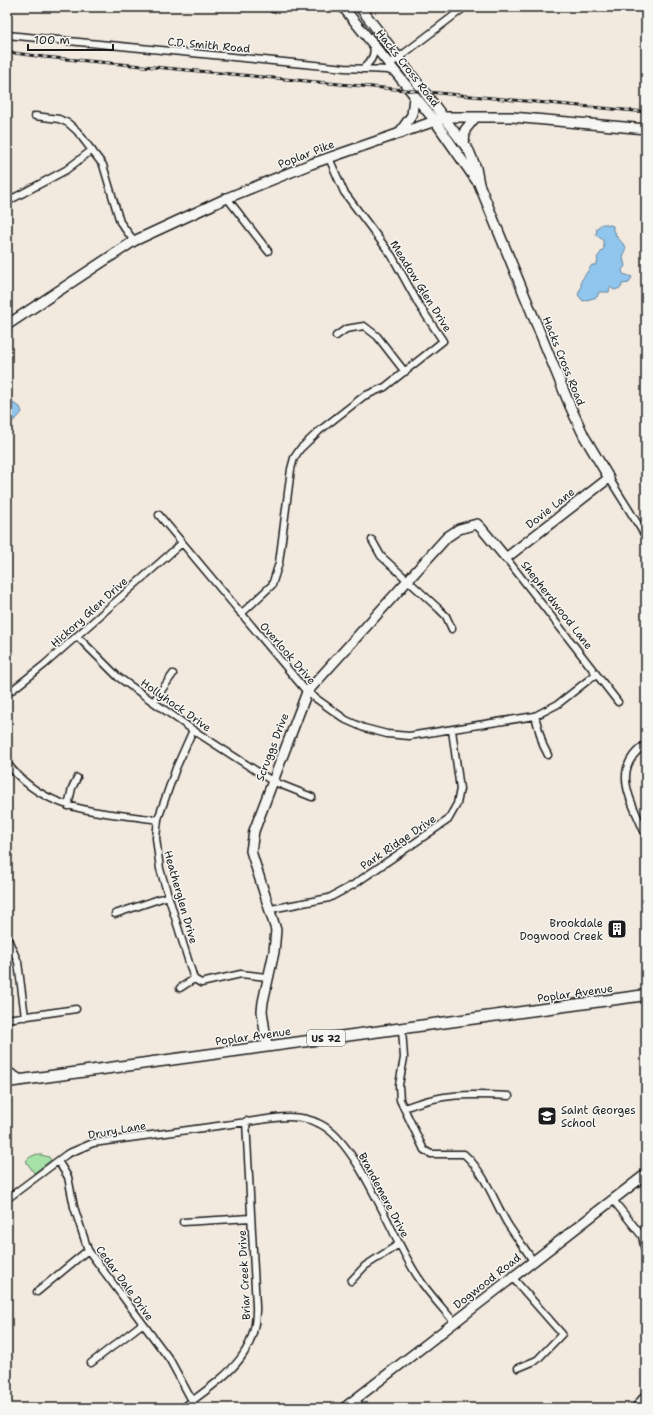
<svg xmlns="http://www.w3.org/2000/svg" width="653" height="1415" font-family="'Shantell Sans',sans-serif">
  <rect width="100%" height="100%" fill="#f2e9df"/>
  <filter id="ink" filterUnits="userSpaceOnUse"><feTurbulence type="fractalNoise" baseFrequency=".025" numOctaves="2"/><feDisplacementMap in="SourceGraphic" scale="8" xChannelSelector="R" yChannelSelector="G"/><feConvolveMatrix kernelMatrix="1 2 1 2 8 2 1 2 1" color-interpolation-filters="sRGB"/></filter>
  <g filter="url(#ink)">
    <path fill="#a6e3a9" stroke="#618062" d="M37,1154L49,1157L51,1160L34,1173L26,1161L30,1157Z"/>
    <path fill="#90c6ee" stroke="#62829a" d="M602,224H607L613,226V231L616,233L615,235L626,247L623,258L625,266L622,270L623,274L632,277L629,283L622,284L621,288L614,290L610,287L609,292H599L597,297L583,301L578,295L581,287V281L592,265H596L598,261L597,258L604,248L603,240L596,235L597,228Z
      M7,400L20,407L22,412L18,417L7,426Z"/>
    <g fill="none" stroke-linecap="round" stroke-linejoin="round">
      <g stroke="#1c1c1c" stroke-width="9">
        <path id="street" d="M273,7V9
          M7,35L345,68L388,70L395,73
          M389,65L465,7
          M362,69C370,63 376,56 373,46
          M35,116L59,119L68,123L77,131L103,165L120,222L134,241
          M227,198L268,251
          M10,200L66,170L92,150
          M336,336L346,329L364,326L377,336L405,372
          M609,478L646,537
          M159,515L307,692L346,720L364,728L387,734L409,736L535,716L558,704L596,674
          M372,540L381,556L439,609L446,616L452,629
          M506,558L618,702
          M241,614L272,585L279,563L291,469L294,458L300,449L319,431L364,396L385,387L443,341L419,305L392,256L344,192L329,158
          M77,636L118,677L193,730L272,781L312,797
          M7,694L44,665L182,543
          M154,701L173,674
          M535,716L543,745L548,755
          M193,730L176,768L158,819L156,838L160,869L194,979
          M7,763C46,814 100,811 158,820
          M68,806L72,788L77,778
          M645,834C632,801 609,769 646,744
          M271,909L329,898L353,885L448,820L457,804L460,789L452,730
          M115,914L168,896
          M7,937L18,962L25,1017
          M180,988L194,979L201,983L241,974L267,977
          M7,1019L76,1009
          M402,1028L404,1058L399,1085L400,1100L424,1150L431,1154H464C485,1173 493,1199 507,1223C515,1236 525,1248 533,1261
          M7,1070L22,1079
          M404,1108C443,1093 468,1094 509,1096
          M58,1161L68,1177L74,1207L88,1250L170,1360L196,1408
          M7,1199L67,1154L93,1143L275,1118C290,1116 306,1117 320,1124C359,1143 392,1239 418,1277C428,1293 442,1307 454,1322
          M613,1200L642,1236L646,1256
          M183,1222L251,1218
          M512,1277L562,1334L537,1360L518,1368
          M351,1281L365,1266L399,1244
          M37,1292L88,1250
          M91,1363L142,1324
          M355,1399L362,1408
          M183,1408C220,1379 258,1359 256,1306L246,1121
          M635,1408L646,1393"/>
      </g>
      <g stroke="#1c1c1c" stroke-width="12">
        <path id="secondary" d="M343,7L435,121L476,180
          M400,132L412,115L414,97
          M464,144L465,130L474,119
          M7,325L134,241L227,198L311,164L435,121L445,117H512L646,129
          M267,1046L262,1011L263,1002L274,952L276,930L251,851L254,831L307,692L447,537L459,529L477,524L482,529L506,558L609,478L584,436L570,406L479,184L476,168L469,151L360,7
          M344,1408L646,1174"/>
      </g>
      <g stroke="#1c1c1c" stroke-width="13">
        <path id="primary" d="M7,1082L646,995"/>
      </g>
      <use href="#street" stroke="#f6f6f2" stroke-width="6"/>
      <use href="#secondary" stroke="#f6f6f2" stroke-width="9"/>
      <use href="#primary" stroke="#f6f6f2" stroke-width="10"/>
      <g stroke="#1c1c1c" stroke-width="3">
        <path id="rail" d="M7,52L44,57L646,112"/>
      </g>
      <use href="#rail" stroke="#f6f6f2" stroke-width="1.5" stroke-dasharray="4.5" stroke-linecap="butt"/>
    </g>
  </g>
  <defs>
    <g id="building-square" transform="scale(1)"><rect x="-9" y="-9" width="18" height="18" rx="4" fill="#1c1c1c" stroke="#f6f6f2"/><path d="M-4-6H4V6H1V3H-1V6H-4ZM-2.5-4.3h1.7v1.8h-1.7ZM.8-4.3h1.7v1.8H.8ZM-2.5-1h1.7V.8h-1.7ZM.8-1h1.7V.8H.8Z" fill="#fff"/></g>
    <g id="school-square" transform="scale(1)"><rect x="-9" y="-9" width="18" height="18" rx="4" fill="#1c1c1c" stroke="#f6f6f2"/><path d="M0-5L7-2L0 1L-7-2ZM-4 1L0 2.5L4 1V4Q0 6-4 4Z" fill="#fff"/></g>
  </defs>
  <g fill-rule="evenodd">
    <use href="#building-square" x="617" y="929"/>
    <use href="#school-square" x="547" y="1116"/>
  </g>
  <g text-anchor="middle" stroke-width="3" stroke-linejoin="round" paint-order="stroke">
    <rect fill="#f6f6f2" stroke="#5d5d5c" stroke-width="1" x="307" y="1030" width="38" height="16" rx="3"/>
    <g font-size="10" font-weight="bold" fill="#1c1c1c">
      <text x="326" y="1042">US 72</text>
    </g>
    <g font-size="11" fill="#1c1c1c" stroke="#f6f6f2">
      <text transform="translate(209 45) rotate(5)" y="4">C.D. Smith Road</text>
      <text transform="translate(408 68) rotate(52)" y="4">Hacks Cross Road</text>
      <text transform="translate(306 154) rotate(-21)" y="4">Poplar Pike</text>
      <text transform="translate(421 286) rotate(58)" y="4">Meadow Glen Drive</text>
      <text transform="translate(564 361) rotate(68)" y="4">Hacks Cross Road</text>
      <text transform="translate(550 508) rotate(-38)" y="4">Dovie Lane</text>
      <text transform="translate(557 605) rotate(52)" y="4">Shepherdwood Lane</text>
      <text transform="translate(89 612) rotate(-42)" y="4">Hickory Glen Drive</text>
      <text transform="translate(288 653) rotate(49)" y="4">Overlook Drive</text>
      <text transform="translate(176 705) rotate(35)" y="4">Hollyhock Drive</text>
      <text transform="translate(272 747) rotate(-69)" y="4">Scruggs Drive</text>
      <text transform="translate(398 842) rotate(-34)" y="4">Park Ridge Drive</text>
      <text transform="translate(181 897) rotate(74)" y="4">Heatherglen Drive</text>
      <text transform="translate(575 993) rotate(-8)" y="4">Poplar Avenue</text>
      <text transform="translate(253 1036) rotate(-8)" y="4">Poplar Avenue</text>
      <text transform="translate(117 1130) rotate(-10)" y="4">Drury Lane</text>
      <text transform="translate(384 1195) rotate(62)" y="4">Brandemere Drive</text>
      <text transform="translate(244 1275) rotate(-93)" y="4">Briar Creek Drive</text>
      <text transform="translate(487 1281) rotate(-38)" y="4">Dogwood Road</text>
      <text transform="translate(125 1283) rotate(54)" y="4">Cedar Dale Drive</text>
    </g>
    <g font-size="11" fill="#1c1c1c" stroke="#f6f6f2" text-anchor="end">
      <text x="603" y="927">Brookdale<tspan x="603" dy="13">Dogwood Creek</tspan></text>
      <text x="561" y="1114" text-anchor="start">Saint Georges<tspan x="561" dy="13">School</tspan></text>
    </g>
  </g>
  <rect width="653" height="1415" fill="none" stroke="#f6f6f2" stroke-width="24"/>
  <rect x="12" y="12" width="629" height="1391" fill="none" stroke="#1c1c1c" stroke-width="1.5" filter="url(#ink)"/>
  <path d="M28 44v6h85v-6" fill="none" stroke="#1c1c1c" stroke-width="2"/>
  <text x="34" y="44" font-size="12" fill="#1c1c1c" stroke="#f6f6f2" stroke-width="3" paint-order="stroke">100 m</text>
</svg>
